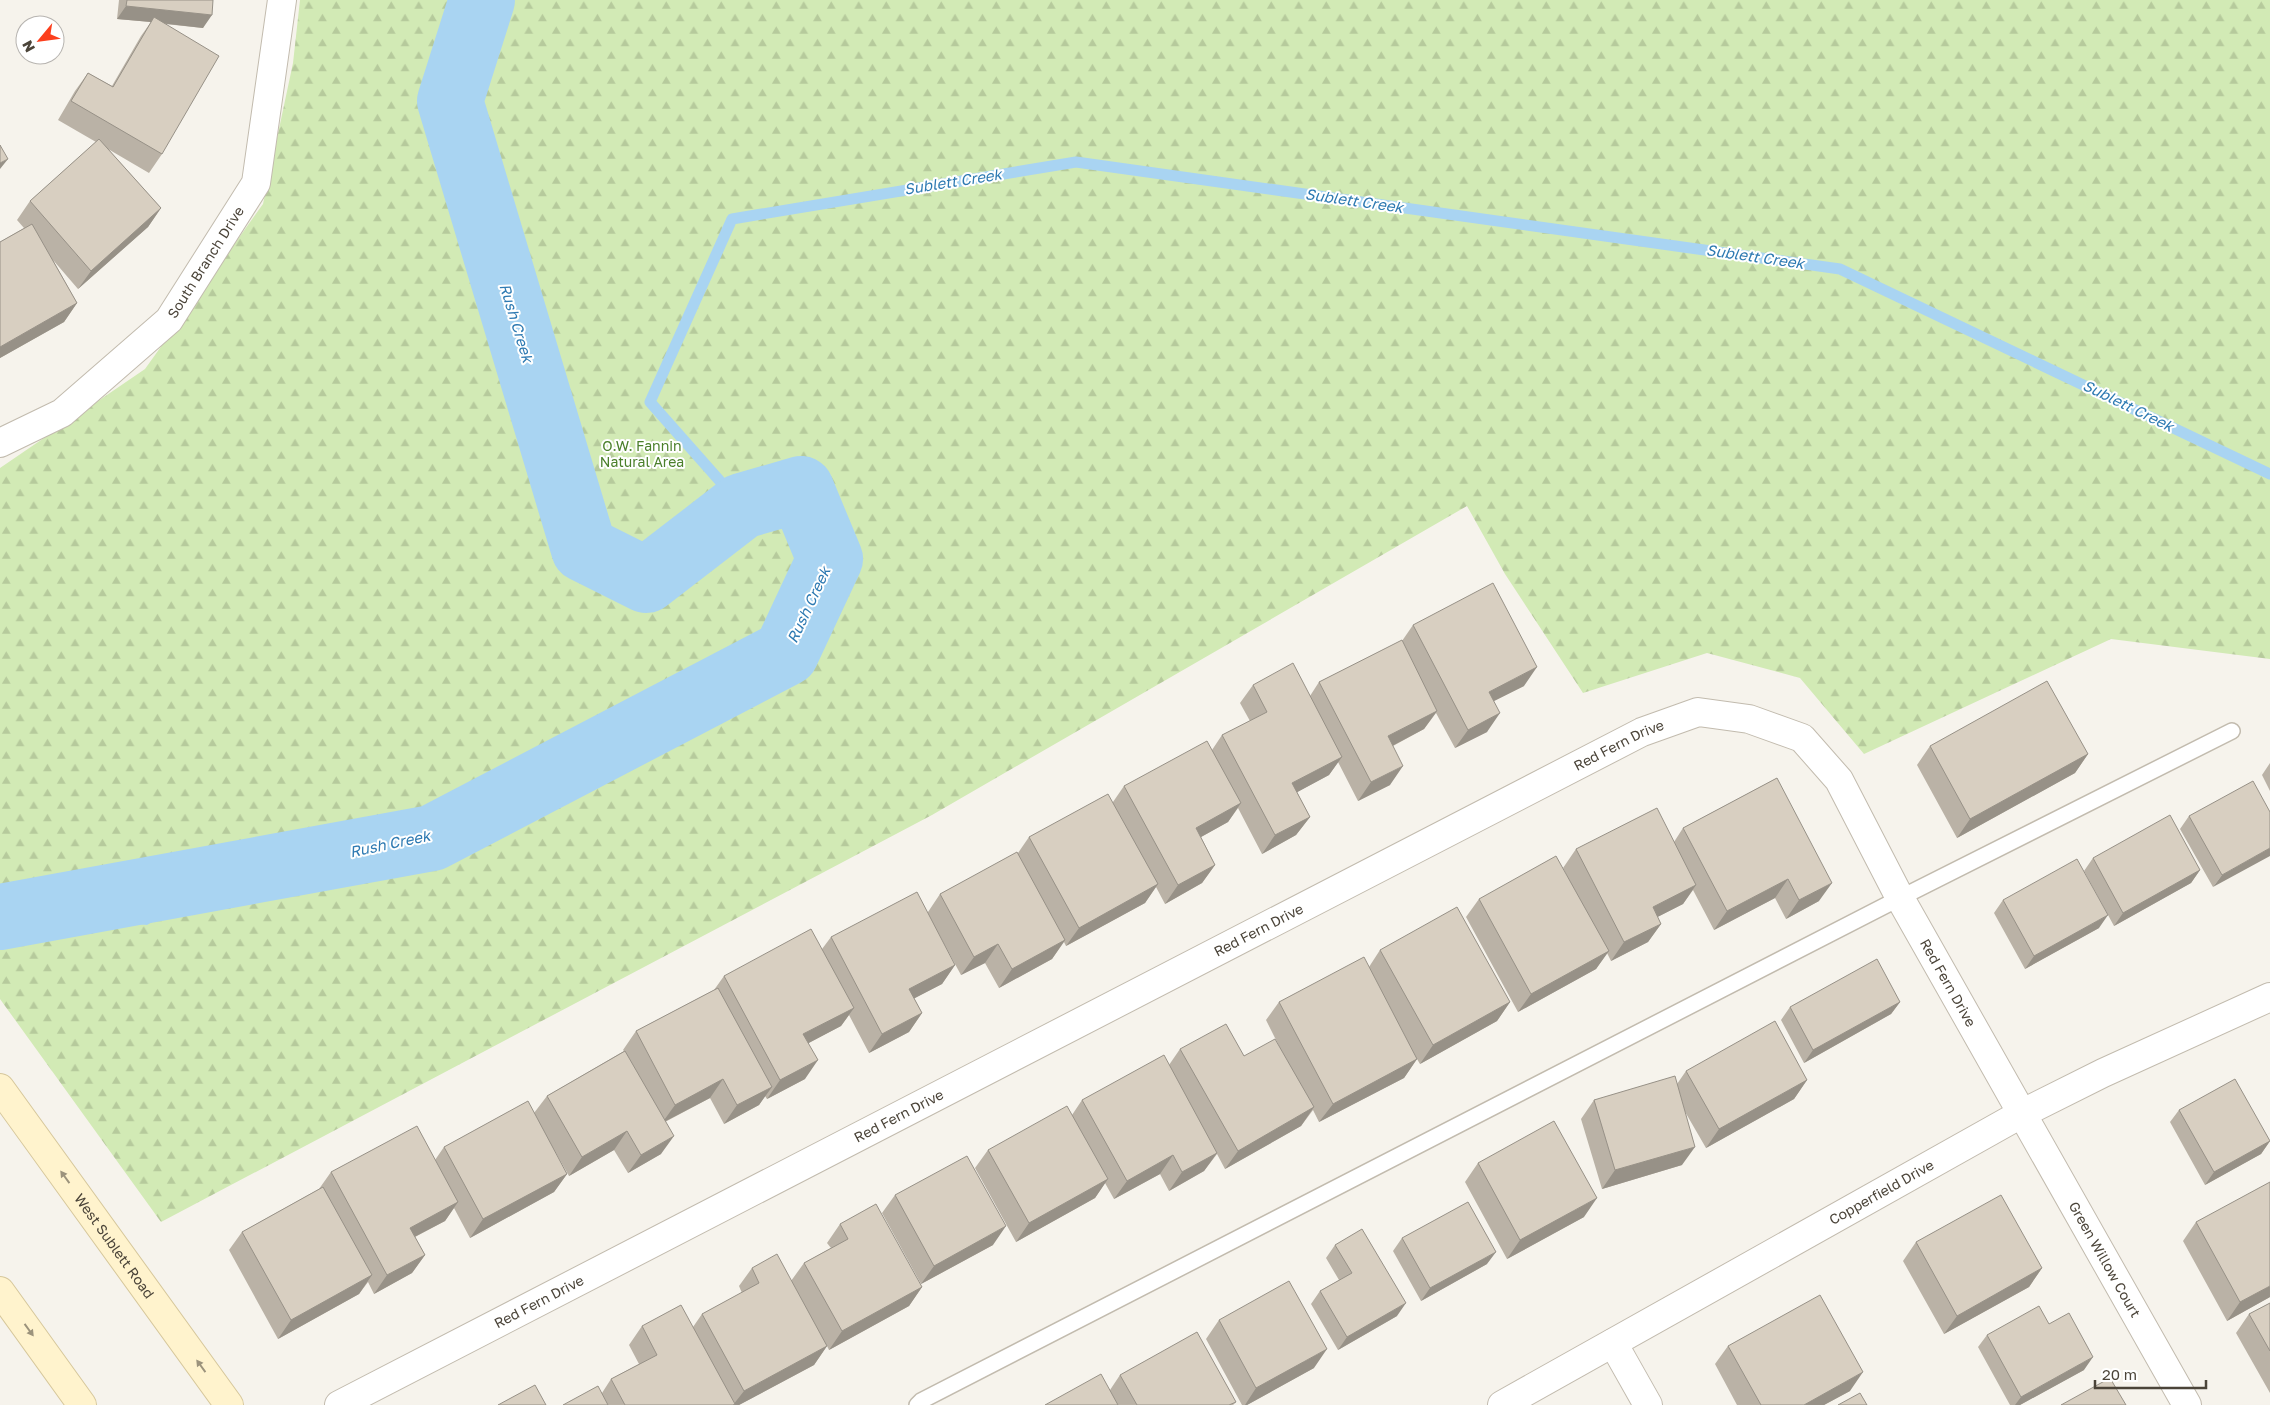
<svg xmlns="http://www.w3.org/2000/svg" width="2270" height="1405" font-family="'Golos Text',sans-serif">
  <defs>
    <pattern id="forest-firs" width="22" height="20" patternUnits="userSpaceOnUse" patternTransform="scale(1.25)"><rect width="22" height="20" fill="#d2eab5"/><path d="M5 1l3.5 6h-7zM16 11l3.5 6h-7z" fill="#b6ca9c"/></pattern>
    <pattern id="water-rules" width="6" height="5" patternUnits="userSpaceOnUse" patternTransform="scale(1.25)"><rect width="6" height="5" fill="#a9d4f2"/><path d="M0 2.5h6" fill="none" stroke="#8caec5"/></pattern>
  </defs>
  <rect width="100%" height="100%" fill="#f6f3ec"/>
  <path fill="url(#forest-firs)" d="M300,0H2270V659L2111,639L1864,754L1800,678L1707,653L1583,693L1505,574L1467,506L932,815L161,1222L0,999V468L145,369L263,204L293,63Z"/>
  <path fill="url(#water-rules)" d="M244,862L249,884L199,910L170,911L147,925L116,922L90,932L40,930L0,938V891Z"/>
  <g fill="none" stroke-linecap="round" stroke-linejoin="round">
    <path stroke="#a9d4f2" stroke-width="11" d="M742,506L650,402L732,219L1076,162L1840,269L2270,474"/>
    <path stroke="#a9d4f2" stroke-width="66" d="M0,917L432,838L786,653L830,559L801,489L742,506L646,580L584,549L450,101L482,0"/>
    <g stroke="#c2bbae" stroke-width="18">
      <path id="lane" d="M917,1405L921,1401L1900,898L2232,731"/>
    </g>
    <g stroke="#c2bbae" stroke-width="30">
      <g id="street">
        <path id="s1" d="M0,443L62,413L169,320L256,183L282,0"/>
        <path d="M1613,1343L1648,1405"/>
        <path id="s2" d="M339,1405L1642,732L1698,712L1749,719L1802,738L1839,780L1900,898L2187,1405"/>
        <path id="s3" d="M1502,1405L2021,1114L2103,1073L2270,997"/>
      </g>
    </g>
    <g stroke="#d6c79b" stroke-width="30">
      <g id="secondary">
        <path id="s4" d="M0,1088L229,1405"/>
        <path d="M0,1291L82,1405"/>
      </g>
    </g>
    <use href="#lane" stroke="#fff" stroke-width="15"/>
    <use href="#street" stroke="#fff" stroke-width="28"/>
    <use href="#secondary" stroke="#fff3cd" stroke-width="28"/>
  </g>
  <path fill="#bab2a6" d="M119,0H213L203,28L165,24L162,154L149,173L108,149L161,208L148,227L78,289L53,260L77,303L64,322L0,358V242L24,228L17,220L30,201L96,142L58,120L75,91L88,73L112,86L141,36L151,22L117,19Z
    M1413,625L1524,686L1494,701L1487,732L1455,748L1436,713L1424,729L1393,746L1390,785L1358,801L1338,762L1329,775L1297,792L1310,817L1296,835L1262,854L1238,808L1228,822L1201,837L1215,865L1202,883L1165,904L1156,887L1145,903L1066,946L1064,942L1052,959L999,988L985,963L961,975L936,929L955,965L942,984L914,998L922,1013L909,1032L869,1053L849,1015L841,1026L808,1043L805,1079L767,1099L765,1096L759,1105L724,1124L710,1098L665,1122L661,1154L628,1173L614,1150L569,1176L552,1146L567,1174L554,1192L470,1238L454,1208L445,1221L415,1237L425,1255L412,1273L374,1294L368,1282L359,1294L278,1339L229,1250L242,1232L319,1189L331,1172L435,1160L444,1147L534,1113L547,1096L624,1051L623,1050L636,1031L714,990L724,976L822,949L831,937L928,912L940,894L1018,853L1029,837L1113,802L1124,786L1212,750L1222,735L1250,721L1240,703L1253,685L1310,696L1319,682L1402,641Z
    M1930,746L2088,754L2075,773L1957,838L1917,765Z
    M2270,763V791L2262,775Z
    M1777,778L1819,901L1786,919L1775,898L1714,930L1693,890L1683,904L1657,917L1661,924L1648,942L1611,961L1607,953L1596,969L1518,1012L1466,917L1479,899L1569,880L1563,868L1576,849L1674,842L1683,828Z
    M2270,812L2213,887L2180,829L2189,816Z
    M2093,858L2200,870L2191,883L2114,926L2084,871Z
    M2003,900L2099,928L2025,969L1994,913Z
    M1380,950L1510,1002L1497,1021L1420,1064L1417,1059L1404,1078L1319,1122L1313,1110L1301,1126L1225,1169L1217,1154L1204,1171L1169,1191L1160,1174L1114,1199L1105,1183L1095,1198L1016,1242L975,1168L988,1150L1072,1115L1082,1100L1169,1065L1180,1049L1244,1056L1283,1054L1266,1020L1279,1002L1369,967Z
    M1900,1002L1891,1014L1804,1063L1781,1020L1790,1007Z
    M1686,1071L1807,1080L1794,1099L1706,1148L1684,1110L1682,1165L1602,1189L1581,1119L1594,1100L1677,1084Z
    M2179,1110L2270,1141L2261,1154L2205,1185L2170,1122Z
    M1478,1163L1584,1217L1507,1259L1465,1182Z
    M895,1195L993,1245L921,1284L882,1213Z
    M2196,1222L2270,1297L2227,1321L2183,1241Z
    M840,1224L922,1287L909,1306L829,1350L827,1346L814,1365L739,1405H563L602,1393L611,1379L639,1364L629,1345L642,1326L693,1327L702,1314L742,1293L739,1286L752,1268L791,1281L804,1263L831,1248L827,1243Z
    M1402,1238L1487,1264L1421,1301L1393,1251Z
    M1916,1242L2042,1268L2029,1287L1944,1334L1903,1261Z
    M1335,1245L1397,1316L1338,1350L1311,1304L1320,1291L1339,1280L1326,1258Z
    M2270,1303V1393L2236,1333L2249,1314Z
    M1219,1320L1314,1368L1247,1405H1242L1206,1339Z
    M2049,1324L2084,1370L2020,1405H2010L1978,1347L1987,1335Z
    M1728,1346L1850,1391L1824,1405H1737L1715,1364Z
    M1120,1375L1236,1402L1233,1405H1045L1110,1390Z"/>
  <path fill="#979187" d="M126,6L212,15L203,28L151,22L154,17L151,22L117,19Z
    M8,159L0,169V163Z
    M161,208L148,227L78,289L91,271Z
    M77,303L64,322L0,358V347Z
    M1537,667L1524,686L1476,710L1489,692Z
    M1437,711L1424,729L1375,755L1388,736Z
    M1500,713L1487,732L1455,748L1468,730Z
    M2088,754L2075,773L1957,838L1970,819Z
    M1342,757L1329,775L1279,802L1292,783Z
    M1403,766L1390,785L1358,801L1371,782Z
    M1241,803L1228,822L1183,847L1196,828Z
    M1310,817L1296,835L1262,854L1275,835Z
    M2270,848V856L2213,887L2222,875Z
    M1215,865L1202,883L1165,904L1178,885Z
    M2200,870L2191,883L2114,926L2123,913Z
    M1788,879L1775,898L1714,930L1727,911Z
    M1832,883L1819,901L1786,919L1799,900Z
    M1158,884L1145,903L1066,946L1079,928Z
    M1696,885L1683,904L1640,926L1653,907Z
    M2108,915L2099,928L2025,969L2034,956Z
    M1661,924L1648,942L1611,961L1624,942Z
    M1065,940L1052,959L999,988L1012,969Z
    M998,944L985,963L961,975L974,957Z
    M1609,951L1596,969L1518,1012L1531,994Z
    M955,965L942,984L896,1008L909,989Z
    M1510,1002L1497,1021L1420,1064L1433,1045Z
    M1900,1002L1891,1014L1804,1063L1813,1050Z
    M854,1008L841,1026L790,1053L803,1034Z
    M922,1013L909,1032L869,1053L882,1034Z
    M1417,1059L1404,1078L1319,1122L1333,1104Z
    M818,1060L805,1079L767,1099L780,1080Z
    M723,1079L710,1098L662,1123L675,1105Z
    M1807,1080L1794,1099L1706,1148L1719,1129Z
    M772,1087L759,1105L724,1124L737,1105Z
    M1314,1107L1301,1126L1225,1169L1238,1151Z
    M627,1131L614,1150L569,1176L582,1157Z
    M674,1136L661,1154L628,1173L641,1155Z
    M2270,1141L2261,1154L2205,1185L2214,1172Z
    M1695,1147L1682,1165L1602,1189L1615,1170Z
    M1217,1153L1204,1171L1169,1191L1182,1172Z
    M1173,1155L1160,1174L1114,1199L1127,1181Z
    M567,1174L554,1192L470,1238L483,1219Z
    M1108,1179L1095,1198L1016,1242L1029,1223Z
    M1597,1198L1584,1217L1507,1259L1520,1240Z
    M458,1202L445,1221L397,1246L410,1228Z
    M1006,1226L993,1245L921,1284L934,1266Z
    M1496,1252L1487,1264L1421,1301L1430,1288Z
    M425,1255L412,1273L374,1294L387,1275Z
    M2042,1268L2029,1287L1944,1334L1957,1316Z
    M372,1275L359,1294L278,1339L291,1320Z
    M2270,1286V1297L2227,1321L2240,1302Z
    M922,1287L909,1306L829,1350L842,1331Z
    M1406,1303L1397,1316L1338,1350L1347,1337Z
    M827,1346L814,1365L739,1405H733L744,1391Z
    M1327,1349L1314,1368L1247,1405H1245L1256,1388Z
    M2093,1357L2084,1370L2020,1405H2015L2021,1397Z
    M1863,1372L1850,1391L1824,1405H1804Z"/>
  <path fill="#d8cfc1" stroke="#979187" d="M127,0H213L212,15L126,6Z
    M154,17L219,56L162,154L71,101L88,73L113,87Z
    M99,139L161,208L91,271L30,201Z
    M0,145L8,159L0,163Z
    M32,224L77,303L0,347V242Z
    M1493,583L1537,667L1489,692L1500,713L1468,730L1413,625Z
    M1402,640L1437,711L1388,736L1403,766L1371,782L1319,682Z
    M1293,663L1342,757L1292,783L1310,817L1275,835L1222,735L1267,712L1253,685Z
    M2047,681L2088,754L1970,819L1930,746Z
    M1207,741L1241,803L1196,828L1215,865L1178,885L1124,786Z
    M1777,778L1832,883L1799,900L1788,879L1727,911L1683,828Z
    M2253,781L2270,812V848L2222,875L2189,816Z
    M1108,794L1158,884L1079,928L1029,837Z
    M1657,808L1696,885L1653,907L1661,924L1624,942L1576,849Z
    M2170,815L2200,870L2123,913L2093,858Z
    M1017,852L1065,940L1012,969L998,944L974,957L940,894Z
    M1556,856L1609,951L1531,994L1479,899Z
    M2077,859L2108,915L2034,956L2003,900Z
    M917,892L955,965L909,989L922,1013L882,1034L831,937Z
    M1457,907L1510,1002L1433,1045L1380,950Z
    M811,929L854,1008L803,1034L818,1060L780,1080L724,976Z
    M1364,957L1417,1059L1333,1104L1279,1002Z
    M1877,959L1900,1002L1813,1050L1790,1007Z
    M718,988L772,1087L737,1105L723,1079L675,1105L636,1031Z
    M1775,1021L1807,1080L1719,1129L1686,1071Z
    M1226,1024L1244,1056L1275,1039L1314,1107L1238,1151L1180,1049Z
    M625,1051L674,1136L641,1155L627,1131L582,1157L547,1096Z
    M1164,1055L1217,1153L1182,1172L1173,1155L1127,1181L1082,1100Z
    M1675,1076L1695,1147L1615,1170L1594,1100Z
    M2235,1079L2270,1141L2214,1172L2179,1110Z
    M528,1101L567,1174L483,1219L444,1147Z
    M1067,1106L1108,1179L1029,1223L988,1150Z
    M1554,1121L1597,1198L1520,1240L1478,1163Z
    M417,1126L458,1202L410,1228L425,1255L387,1275L331,1172Z
    M967,1156L1006,1226L934,1266L895,1195Z
    M2270,1182V1286L2240,1302L2196,1222Z
    M323,1187L372,1275L291,1320L242,1232Z
    M2001,1195L2042,1268L1957,1316L1916,1242Z
    M1468,1202L1496,1252L1430,1288L1402,1238Z
    M876,1204L922,1287L842,1331L804,1263L848,1239L840,1224Z
    M1362,1229L1406,1303L1347,1337L1320,1291L1352,1273L1335,1245Z
    M777,1254L827,1346L744,1391L702,1314L759,1283L752,1268Z
    M1289,1281L1327,1349L1256,1388L1219,1320Z
    M1820,1295L1863,1372L1804,1405H1761L1728,1346Z
    M2270,1303V1351L2249,1314Z
    M681,1305L735,1404L733,1405H625L611,1379L657,1355L642,1326Z
    M2039,1306L2049,1324L2069,1313L2093,1357L2021,1397L1987,1335Z
    M1197,1332L1236,1402L1229,1405H1137L1120,1375Z
    M1101,1374L1118,1405H1045Z
    M2110,1378L2126,1405H2061Z
    M535,1385L546,1405H498Z
    M598,1386L608,1405H563Z
    M1860,1393L1867,1405H1838Z"/>
  <defs><path id="oneway-solid" d="M-6-.8H1V-3.2L6.5 0L1 3.2V.8H-6Z" transform="scale(1.25)"/></defs>
  <g fill="#9c937c">
    <use href="#oneway-solid" transform="translate(65 1177) rotate(-126)"/>
    <use href="#oneway-solid" transform="translate(29 1330) rotate(54)"/>
    <use href="#oneway-solid" transform="translate(201 1366) rotate(-126)"/>
  </g>
  <g text-anchor="middle" stroke-width="4" stroke-linejoin="round" paint-order="stroke">
    <g font-size="14" fill="#4b4439" stroke="#fff">
      <text dy="5" stroke="none"><textPath href="#s1" startOffset="279">South Branch Drive</textPath></text>
      <text dy="5" stroke="none"><textPath href="#s2" startOffset="1440">Red Fern Drive</textPath></text>
      <text dy="5" stroke="none"><textPath href="#s2" startOffset="1035">Red Fern Drive</textPath></text>
      <text dy="5" stroke="none"><textPath href="#s2" startOffset="1920">Red Fern Drive</textPath></text>
      <text dy="5" stroke="none"><textPath href="#s2" startOffset="630">Red Fern Drive</textPath></text>
      <text dy="5" stroke="none"><textPath href="#s3" startOffset="435">Copperfield Drive</textPath></text>
      <text dy="5" stroke="none"><textPath href="#s4" startOffset="195">West Sublett Road</textPath></text>
      <text dy="5" stroke="none"><textPath href="#s2" startOffset="2238">Green Willow Court</textPath></text>
      <text dy="5" stroke="none"><textPath href="#s2" startOffset="225">Red Fern Drive</textPath></text>
    </g>
    <g font-size="14" fill="#4a7f2a" stroke="#fff">
      <text x="642" y="451">O.W. Fannin<tspan x="642" dy="16">Natural Area</tspan></text>
    </g>
    <g font-size="15" font-style="italic" fill="#2e7ab2" stroke="#fff">
      <text transform="translate(953 182) rotate(-9)" y="5">Sublett Creek</text>
      <text transform="translate(1354 201) rotate(8)" y="5">Sublett Creek</text>
      <text transform="translate(1755 257) rotate(8)" y="5">Sublett Creek</text>
      <text transform="translate(516 323) rotate(73)" y="5">Rush Creek</text>
      <text transform="translate(2128 406) rotate(26)" y="5">Sublett Creek</text>
      <text transform="translate(809 605) rotate(-65)" y="5">Rush Creek</text>
      <text transform="translate(390 844) rotate(-12)" y="5">Rush Creek</text>
    </g>
  </g>
  <g transform="translate(40 40) rotate(241)"><circle r="24" fill="#ffffff" stroke="#b7b4b0"/>
  <path d="M0-4L9 19L0 12L-9 19Z" fill="#fc3f1d"/>
  <text y="-8" font-size="14" font-weight="bold" text-anchor="middle" fill="#4b4439">N</text>
  </g>
  <path d="M2095 1380v8h111v-8" fill="none" stroke="#4b4439" stroke-width="2.5"/>
  <text x="2102" y="1380" font-size="15" fill="#4b4439" stroke="#ffffff" stroke-width="4" paint-order="stroke">20 m</text>
</svg>
